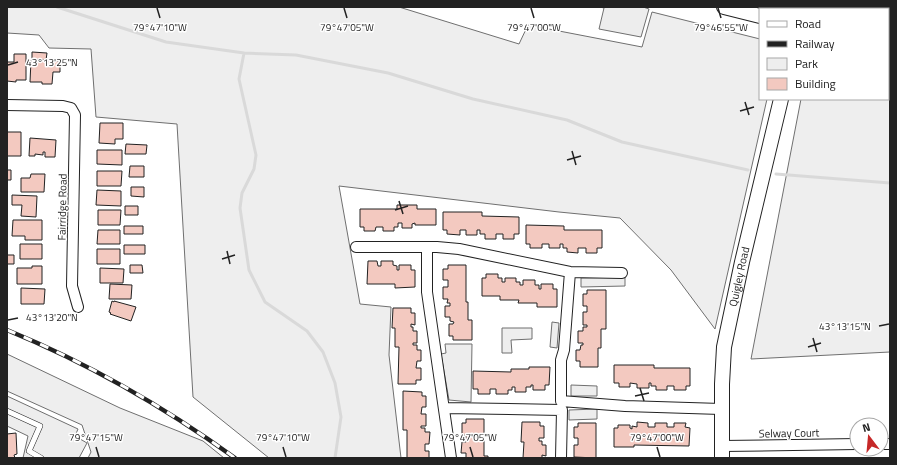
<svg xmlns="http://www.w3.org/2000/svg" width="897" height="465" font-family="'Titillium Web',sans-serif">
  <rect width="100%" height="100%" fill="#fff"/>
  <path fill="#eee" stroke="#6f6f6f" d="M7,7H399L519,44L528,25L642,47L652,12L760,39V99H767L715,329L671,270L620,218L559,212L339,186L360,304L391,307L389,355L401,458H269L193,397L177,124L96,117L91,49L49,48L39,35L7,33Z
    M888,70H890V352L751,359L801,99H888Z
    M502,328H532V339L511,340L512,353H502Z
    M7,354L120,408L203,441L224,458H88L91,452L82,425L7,391Z"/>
  <path fill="#ededed" stroke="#6f6f6f" d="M600,7H643L649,9L641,37L599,29L604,8Z
    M625,277V286L581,287V278Z
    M552,322L559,323L557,348L550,347Z
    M445,344H472L471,402L449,400L441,354L446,353Z
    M571,385L597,386V396H571Z
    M7,396L78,429L75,436L87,443L79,458H23L28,436L7,426Z
    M597,409V419L569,420V410Z"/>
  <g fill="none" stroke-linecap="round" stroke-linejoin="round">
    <path stroke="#d9d9d9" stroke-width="3" d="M57,7L166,42L244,53L296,55L388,73L473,99L567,120L622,142L748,170
      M244,53L239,79L256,155L254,169L242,193L240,208L249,270L265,302L307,331L323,352L335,383L341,417L335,458
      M776,174L890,183"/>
  </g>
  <path fill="#f3c9c0" stroke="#222" d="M32,52L47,53L46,60H32Z
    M14,54H26V80H16V82L7,81V62H14Z
    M31,60L60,61V72H53L52,84H42V82H30Z
    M100,123H123V139H115V144L99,143Z
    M7,132H21V156H7Z
    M30,138L56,140L55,157H45V152H43V155L35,154V156H29Z
    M126,144L147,145L146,154H125Z
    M97,150H122V165L97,164Z
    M130,166H144V177H129Z
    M7,170H11V180H7Z
    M97,171H122L121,186H97Z
    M31,174H45L44,192H21V178H30Z
    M131,187H144V197L131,196Z
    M97,190L121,191V206L96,205Z
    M12,195L37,196L36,217L21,216L22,205H12Z
    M397,205H417V209H436V225H415V223L412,224V228H402V223H398V227H394V231H383V227H376L375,231H364V227H360V209H397Z
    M125,206H138V215H125Z
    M98,210H121L120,225H98Z
    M443,212H482V216L519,217V234H514V239H503V234H496V239H485V234H480V230H477V235H466V230H460V235L447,234V230H443Z
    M13,220H42V240H25V236H12Z
    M526,225L564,226V230H602V248H597V253H586V248H578V253L567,252V248H563V244H560V248H549V244H542V248H530V244H526Z
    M124,226H143V234H124Z
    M98,230H120V244H97Z
    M20,244H42V259H20Z
    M124,245H145V254H124Z
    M97,249H120V264H97Z
    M7,255H14V264H7Z
    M368,261H377L378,266H381V261H393V265L397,266V270H399V265H411V270H415V287L395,288V284H367Z
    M130,265H142L143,273H130Z
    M448,265H466V302H468V320H472V340H453V336H449V324H453L454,322L450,321V317H445V306H450V303H447L448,299H443V287H448V280H443V269H448Z
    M32,266H42V284H17V268H32Z
    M100,268L124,269L123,283H100Z
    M486,274H498V278H502V282H505V278H516V282H520V285H523V280H535V285H539V289H541V284H553V289H557V307H537V303H518L519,300H500V296H482V278H486Z
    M110,284L132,285L131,299H109Z
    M21,288L45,289L44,304H21Z
    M587,290H606V329H601V348H598V367H580V361H576V350H580L581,345H583V343H578V331H583V327H587V325H583V312H587V306H583V294H587Z
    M112,301L114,302V301L136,307L131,321L110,314L111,313L109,312Z
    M393,308H411V313H415V325L411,324V327H413V331H417V343H413V345H417V350H421V361H417L416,368H421V380H416V384H398L399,347H395V328H392Z
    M614,365H654V368H690V386H686V390H674V386H667V390H656V386H651V383H649V388H637V384L630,383V387H619V383H614Z
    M529,367H550L549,385H545V390H533V385H531V387H526V392H515V387H512V390H508V394H496V389H490V394H478V389H473V371L511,372V369H529Z
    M403,391L422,392V396H426V407H422L421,414H426V426H421V428H425V432H430L429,444H425V451H429V458H407V430H403Z
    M466,419H484V456H488V458H466V453H461L462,442H466V435H462V423H466Z
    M522,422H540V426H544V438H539V441H542V445H546V456L542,455V458H523L524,442H521Z
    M637,422L648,423V427H655V423H667V427H674V423H686L685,427L690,428L689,446L634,445V447H614V428H618V425H630V428L632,429V426L637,427Z
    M578,423H596V458L574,457V445H578V438H574V427H578Z
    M16,433L17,454L14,455L15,458H7V434Z"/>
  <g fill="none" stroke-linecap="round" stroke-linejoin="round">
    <g stroke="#222" stroke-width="6">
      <path id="lane" d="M7,411L40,426L29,451L41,458"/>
    </g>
    <g stroke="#222" stroke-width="12">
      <path id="street" d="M7,105L63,106L71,108L75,115L72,286L78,307
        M356,247H437L459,249L570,272L622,273
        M427,248V292L451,458
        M570,272L564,350L561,360V401L625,406L721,409
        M444,408L562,410L561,458
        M881,444H890
        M722,446L857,444"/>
    </g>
    <g stroke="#222" stroke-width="16">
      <g id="secondary">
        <path d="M724,7L760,16"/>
        <path d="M888,44H890"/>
        <path id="s1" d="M722,458V384L724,347L742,262L781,99"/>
      </g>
    </g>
    <use href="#lane" stroke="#fff" stroke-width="5"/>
    <use href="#street" stroke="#fff" stroke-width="10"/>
    <use href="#secondary" stroke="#fff" stroke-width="14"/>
    <g stroke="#222" stroke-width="4.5">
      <path id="rail" d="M7,330C90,364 163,406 235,458"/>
    </g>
    <use href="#rail" stroke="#fff" stroke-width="3" stroke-dasharray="9" stroke-linecap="butt"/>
  </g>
  <path fill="none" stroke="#222" stroke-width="1.5" d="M157,8L160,18M344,8L347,18M531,8L534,18M718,8L721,18M8,65L18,62M745,102L749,115M740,111L754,107M572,151L576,165M567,160L581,156M399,201L403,214M395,210L408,206M227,251L230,264M222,259L235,255M8,320L18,318M879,326L889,324M813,338L817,352M808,347L821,343M640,388L644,401M635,396L649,393M96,447L99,457M283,447L286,457M470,447L473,457M657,447L660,457"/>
  <g text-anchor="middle" stroke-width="3" stroke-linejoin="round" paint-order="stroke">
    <g font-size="11" fill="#222" stroke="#fff">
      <text transform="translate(62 207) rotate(-89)" y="4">Fairridge Road</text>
      <text dy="4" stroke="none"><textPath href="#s1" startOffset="183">Quigley Road</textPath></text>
      <text transform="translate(789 433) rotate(-1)" y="4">Selway Court</text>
    </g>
  </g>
  <g font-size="10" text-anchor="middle" fill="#222" stroke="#fff" stroke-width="3" stroke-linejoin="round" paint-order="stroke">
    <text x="160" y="31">79°47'10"W</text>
    <text x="347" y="31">79°47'05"W</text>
    <text x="534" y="31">79°47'00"W</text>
    <text x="721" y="31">79°46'55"W</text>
    <text x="52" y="66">43°13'25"N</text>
    <text x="52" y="321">43°13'20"N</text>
    <text x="845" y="330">43°13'15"N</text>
    <text x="96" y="441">79°47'15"W</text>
    <text x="283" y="441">79°47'10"W</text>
    <text x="470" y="441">79°47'05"W</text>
    <text x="657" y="441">79°47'00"W</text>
  </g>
  <rect width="897" height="465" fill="none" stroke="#222222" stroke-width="16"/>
  <rect x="759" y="8" width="130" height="92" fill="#ffffff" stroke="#a7a7a7"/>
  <rect x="767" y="21" width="20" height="6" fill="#ffffff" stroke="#a7a7a7"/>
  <text x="795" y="28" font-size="12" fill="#222222">Road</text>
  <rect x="767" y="41" width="20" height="6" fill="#222222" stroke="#a7a7a7"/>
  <text x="795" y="48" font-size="12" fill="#222222">Railway</text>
  <rect x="767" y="58" width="20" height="12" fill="#eeeeee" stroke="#a7a7a7"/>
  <text x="795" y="68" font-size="12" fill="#222222">Park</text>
  <rect x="767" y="78" width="20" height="12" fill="#f3c9c0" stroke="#a7a7a7"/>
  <text x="795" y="88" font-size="12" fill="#222222">Building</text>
  <g transform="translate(869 437) rotate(344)"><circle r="19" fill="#ffffff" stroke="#a7a7a7"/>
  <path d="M0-3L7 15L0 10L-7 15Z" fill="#c62828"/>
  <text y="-6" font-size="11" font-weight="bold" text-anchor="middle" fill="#222222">N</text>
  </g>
</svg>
